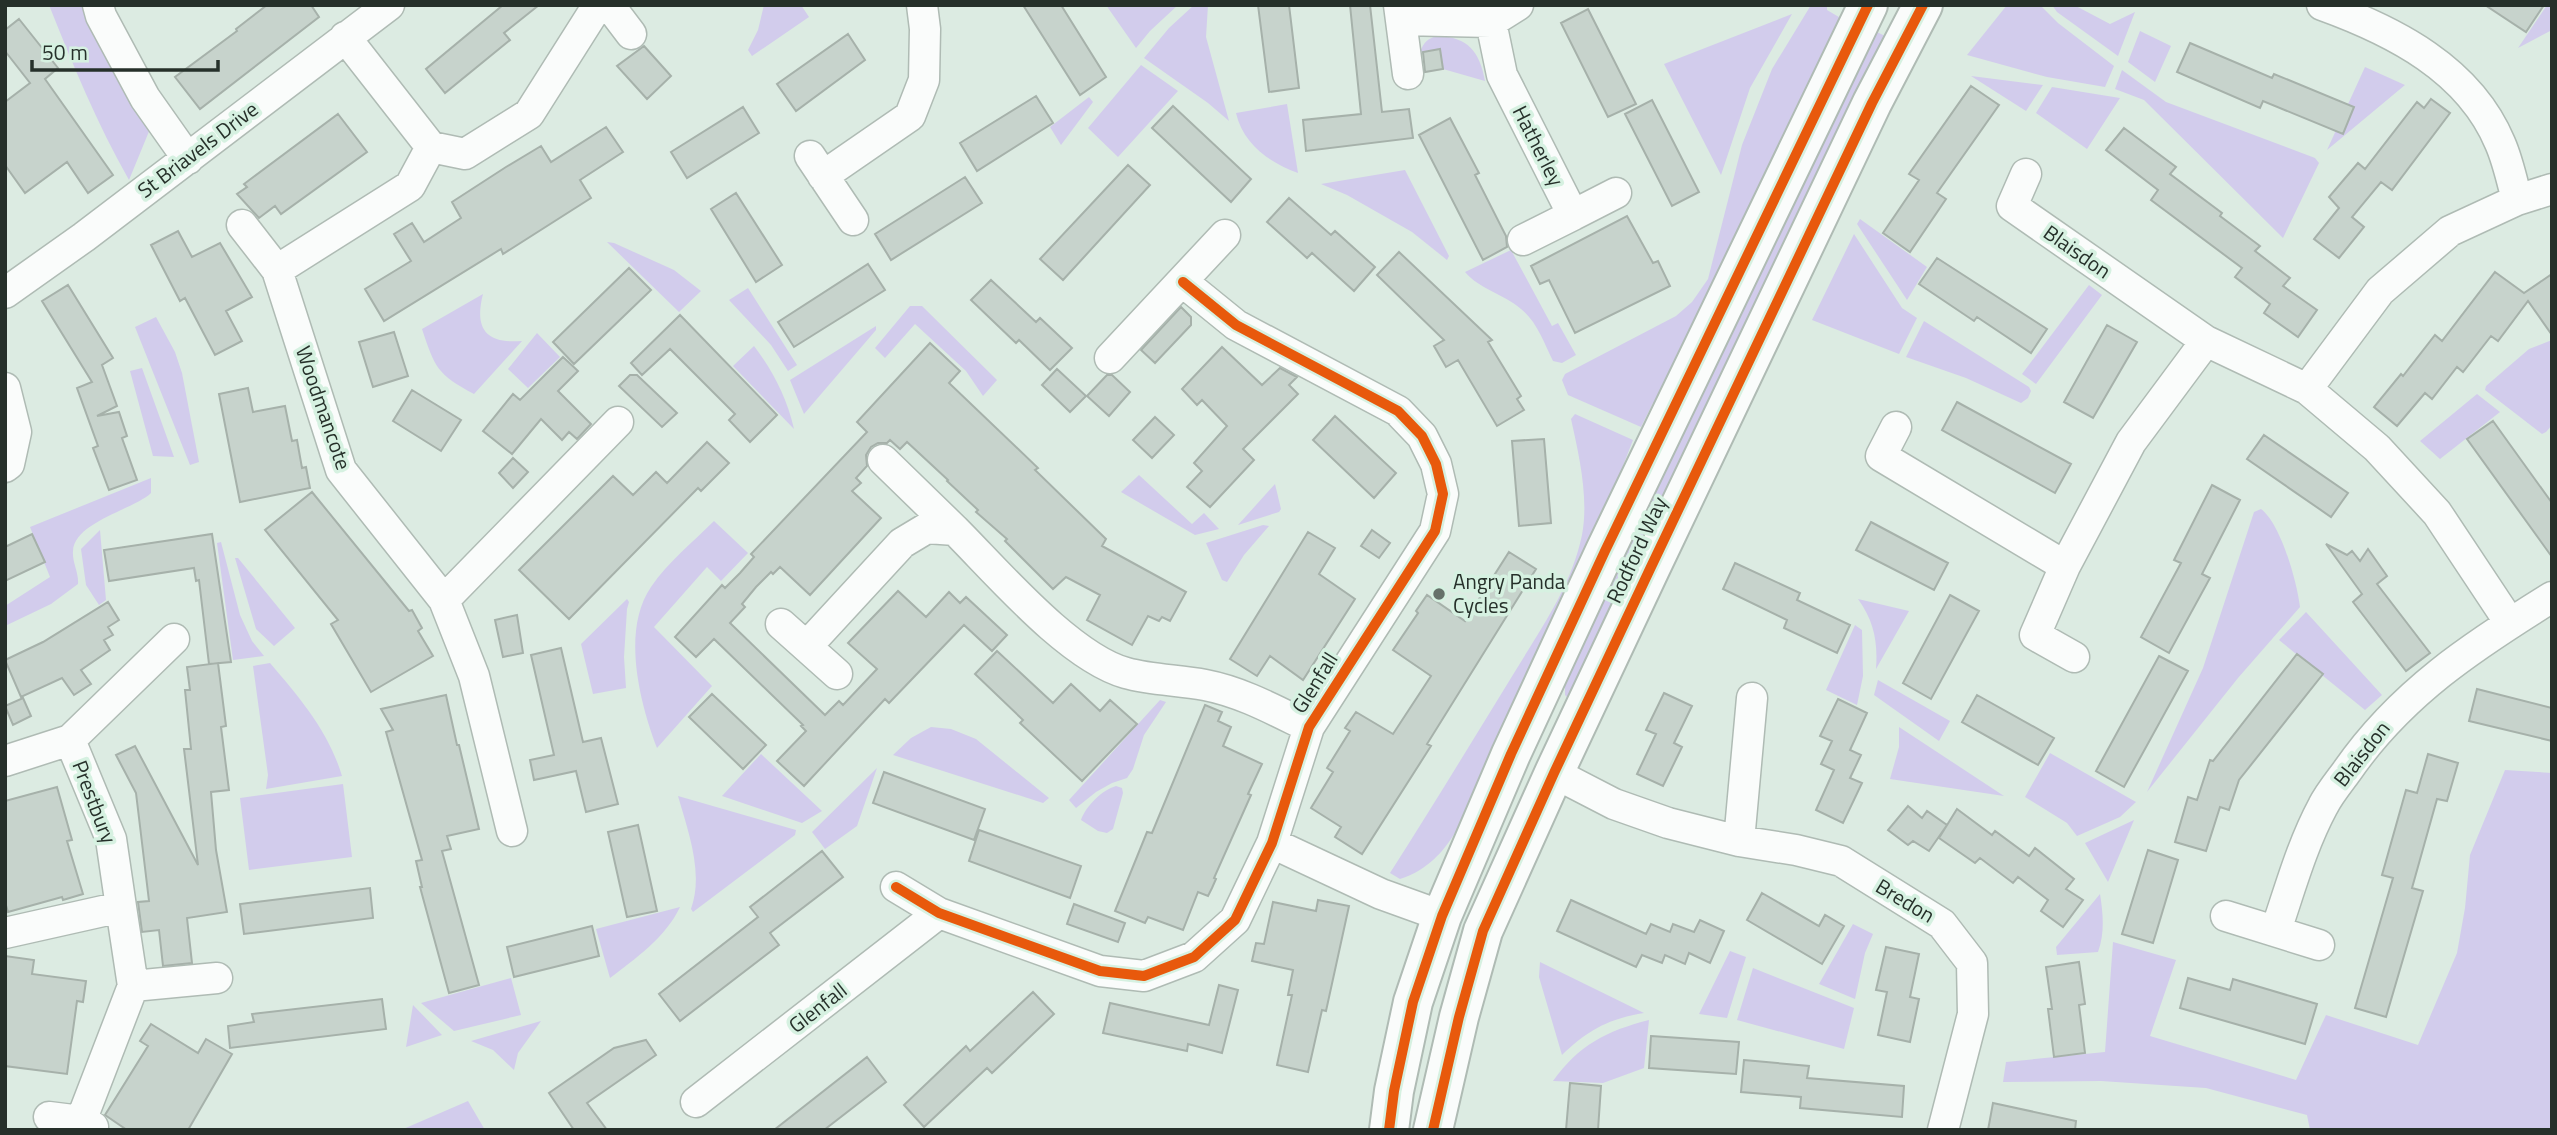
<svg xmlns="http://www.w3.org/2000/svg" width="2557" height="1135" font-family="'Titillium Web',sans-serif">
  <rect width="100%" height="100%" fill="#dcebe2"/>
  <path fill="#d2ccec" d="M49,5H88L150,129L129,180C97,124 73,65 49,5Z
    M764,5H801L809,17L752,56L748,50L758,30Z
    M1106,5H1178L1150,31L1136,48Z
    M1194,5H1208L1206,37L1229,121L1208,103L1144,58L1169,28Z
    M1811,5H1827V10L1844,20L1659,403H1653L1641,427L1568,395L1562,380L1565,374L1676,316L1692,302L1708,279L1742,145L1772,69Z
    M2007,5H2040L2058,23L2114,66L2105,87L2047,77L1967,55Z
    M2052,5H2074L2110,24L2135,12L2118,56L2057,12Z
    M2547,5H2552V30L2518,48Z
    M1792,14L1750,88L1721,175L1664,64Z
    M1869,28L1895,41L1569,699L1565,695V680Z
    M2140,31L2171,46L2155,82L2128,62Z
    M1438,36C1468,37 1480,52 1485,81L1443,69L1440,49L1420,52C1424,42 1428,38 1438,36Z
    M1141,65L1178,91L1118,157L1088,128Z
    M2365,67L2405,85L2327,150Z
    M2122,70L2166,102L2315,158L2319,163L2283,238L2144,100L2115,89Z
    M1971,76L2043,85L2026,111Z
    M2052,87L2120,98L2087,149L2036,113Z
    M1089,97L1093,102L1061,145L1050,127Z
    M1287,104L1298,173C1270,163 1243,144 1236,113Z
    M1405,170L1449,256L1447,260L1412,232L1347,195L1321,184Z
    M1860,219L1927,267L1907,300L1857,224Z
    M1854,234L1902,308L1917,318L1899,354L1812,320Z
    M607,242L614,243L674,270L701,291L679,312Z
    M1511,250L1552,326L1558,323L1576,355L1562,363L1553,361C1544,343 1537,322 1521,309C1504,294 1479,289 1465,272Z
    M2089,285L2102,295L2036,384L2022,374Z
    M748,288L797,365L788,371L771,345L729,300Z
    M483,294C474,329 486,344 522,341L474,394C437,374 435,368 422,329Z
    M910,306H922L997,380L983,396L966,371L915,324L885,358L875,348Z
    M156,317L175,352L182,373L199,462L190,465L135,327Z
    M1924,321L2029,387L2031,391L2028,398L2021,403L1966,378L1906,357Z
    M876,326V330L804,414L790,380Z
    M537,333L560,357L528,388L508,369Z
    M2552,340V425L2546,432L2542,434L2485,390L2486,386L2529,349Z
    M754,346C773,371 787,398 794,429L733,366Z
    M142,368L174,457L153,456L130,371Z
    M2477,394L2500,412L2440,459L2420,441Z
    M1575,414L1633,440L1621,471L1625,473L1459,826C1445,851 1428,870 1400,879L1390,873C1431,809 1471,743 1511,678C1538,633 1571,588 1582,535C1589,498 1579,455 1571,419Z
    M1139,475L1192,524L1204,513L1219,529L1195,535L1121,492Z
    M151,478V493C135,509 74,522 73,551C72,562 79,573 78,584L51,604L5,626V606L50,577L30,527Z
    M1275,484L1281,509L1279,512L1238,525Z
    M2261,509C2281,524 2297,582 2300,607L2238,678L2147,792L2203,668L2254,512Z
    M714,521L748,553L721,581L707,567L654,627L712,686L657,748C640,703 621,631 651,587C668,562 693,542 714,521Z
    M1263,525L1269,526L1244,555L1227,582L1222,580L1206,543Z
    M100,530L106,600L99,605L86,585L81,549Z
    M221,542L240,615L252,641L264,656L233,660L217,543Z
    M235,558H238L295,628L274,646L256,629Z
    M627,599L629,602L627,609L624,657L626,688L593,694L581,644Z
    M1858,599L1909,611L1876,669C1878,642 1874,621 1858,599Z
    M2306,612L2382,695L2365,710L2279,640Z
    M1855,625L1862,630L1863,676L1857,705L1826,690Z
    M270,663C300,698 329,732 342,776L266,789L268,775L253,666Z
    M1878,680L1950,721L1939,741L1874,695Z
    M1160,700L1166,702L1144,735L1133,769L1127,778L1112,783L1096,792L1076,808L1069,800Z
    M931,727L951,729L976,739L1049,798L1043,803L893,755L911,738Z
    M1899,727L2004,796L1890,779L1899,747Z
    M2050,753L2136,802L2120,817L2077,836L2067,823L2025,797Z
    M761,754L822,811L802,823L722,796Z
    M877,768L857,826L825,849L812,832Z
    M2505,770L2552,773V1130H2310L2307,1115L2206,1088L2101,1081L2003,1082L2006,1062L2105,1052L2113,942L2176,960L2150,1036L2296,1080L2326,1015L2418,1045L2457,953L2465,908L2470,855Z
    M343,784L352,857L249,870L240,798Z
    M1116,786L1122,788L1123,793L1113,829L1107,833L1098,831L1081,820C1086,806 1102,790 1116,786Z
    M678,796L796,830L795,835L693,912L691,909C704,873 688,831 678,796Z
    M2134,820L2108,882L2085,843Z
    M2100,894C2103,913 2105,933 2098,952L2057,955L2056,947Z
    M680,907C666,937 635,959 610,978L596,929Z
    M1853,924L1873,934L1865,953L1855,999L1819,984Z
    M1730,951L1746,957L1727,1018L1699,1014Z
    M1540,962L1644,1013C1608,1019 1588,1030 1562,1055L1539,977Z
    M1753,968L1854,1008L1844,1049L1737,1020Z
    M511,978L521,1015L454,1031L421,1003Z
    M413,1005L442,1035L406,1047Z
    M1649,1020L1644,1068L1603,1083L1553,1081C1579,1045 1606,1031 1649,1020Z
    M541,1021L518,1053L514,1070L493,1050L471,1041Z
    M468,1101L485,1130H401Z"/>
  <path fill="#c7d3cc" stroke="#a6b1aa" stroke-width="2" d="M267,5H311L319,17L200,109L175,77L237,31L236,29Z
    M503,5H539L504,33L510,40L445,93L426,69Z
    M1023,5H1061L1106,77L1080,95Z
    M1258,5H1289L1299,88L1269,92Z
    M1350,5H1370L1382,112L1409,109L1413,138L1306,151L1303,120L1361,114Z
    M2485,5H2544L2526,32Z
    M1588,9L1636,104L1608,117L1561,23Z
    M19,19L58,68L45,79L113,175L88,193L67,162L25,193L5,165V102L30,83L5,51V30Z
    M848,34L865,60L796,111L777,84Z
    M2190,43L2272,78L2274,74L2354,107L2343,134L2263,101L2260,108L2177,72Z
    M644,46L671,76L647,99L617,66Z
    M1440,49L1443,69L1425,72L1423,52Z
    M1971,86L1999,105L1937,193L1946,199L1910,252L1883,233L1919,180L1909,174Z
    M1036,96L1053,123L977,171L960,143Z
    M2431,99L2450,113L2392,190L2381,182L2352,217L2364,227L2339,258L2314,239L2339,208L2329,197L2358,163L2365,169L2417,102L2424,108Z
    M1652,100L1699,192L1672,206L1625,114Z
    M1173,106L1251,179L1231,202L1152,128Z
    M743,107L759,133L687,178L671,152Z
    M338,114L367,152L281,214L275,206L259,218L237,194L247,187L244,184Z
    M1450,118L1479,173L1475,175L1506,236L1507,247L1483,260L1419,135Z
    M606,127L623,152L580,180L591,198L503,254L501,249L384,321L365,289L411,261L394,234L412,223L424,242L461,218L452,202L506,167L541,146L551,162Z
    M2124,128L2176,167L2170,174L2222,213L2220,216L2260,246L2255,251L2290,278L2283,286L2317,310L2298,337L2264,313L2270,304L2235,277L2242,268L2151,200L2158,190L2106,150Z
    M1128,165L1150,185L1063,280L1040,259Z
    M965,177L982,203L891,260L875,234Z
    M736,193L782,265L756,282L711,209Z
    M1289,198L1331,235L1335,231L1375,267L1354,291L1312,253L1307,258L1267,222Z
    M1627,216L1653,263L1658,261L1670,286L1575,333L1549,280L1540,284L1531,266Z
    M178,231L192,257L220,243L252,297L226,311L242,341L215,355L185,298L180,301L151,245Z
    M1399,252L1492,340L1488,342L1521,396L1517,399L1524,410L1497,426L1458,360L1446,367L1434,346L1444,340L1377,275Z
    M1937,258L2047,329L2031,353L1977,317L1974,321L1919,284Z
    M868,264L885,290L794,347L778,322Z
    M629,268L651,290L574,364L553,342Z
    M2495,272L2524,293L2552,274V335L2528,301L2498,341L2491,336L2463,372L2457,367L2432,399L2425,393L2397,426L2374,407L2401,374L2403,376L2435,335L2442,341Z
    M991,280L1036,322L1040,318L1072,348L1050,370L1019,340L1016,343L971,300Z
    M68,285L113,358L102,365L117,406L97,416L119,412L127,436L122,438L137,480L109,490L93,448L98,446L77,388L92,382L42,301Z
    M1181,307L1191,317V325L1155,363L1141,350Z
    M680,315L777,415L750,442L729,420L735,414L670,349L642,375L631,363Z
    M2107,325L2137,342L2093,418L2064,402Z
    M394,332L408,376L373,387L359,342Z
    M930,343L960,371L949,383L1038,468L1035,470L1106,539L1102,546L1186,592L1170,621L1162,617L1159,621L1148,616L1132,645L1087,620L1100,595L1066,577L1053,589L1005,541L1007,539L976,512L978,510L947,481L948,480L907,442L900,449L890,440L887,443H878L871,447L866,455L867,466L856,478L861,483L852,491L881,518L810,595L780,567L773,574L771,572L756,587L742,604L745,607L730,623L825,715L839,701L843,705L877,669L848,643L898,591L926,617L949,592L960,603L966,597L1007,635L992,651L964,625L889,703L885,699L804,786L777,761L806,731L801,726L803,725L714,639L696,657L675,637L722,585L725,588L740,573L754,557L751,554L867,432L857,422Z
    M1222,347L1262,385L1280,368L1297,377L1289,385L1298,394L1243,449L1254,460L1210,507L1187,487L1202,471L1194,463L1227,426L1202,400L1197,405L1182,389Z
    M563,357L578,371L558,391L591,424L577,439L569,432L562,440L541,419L512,454L483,431L513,394L520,400Z
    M1057,369L1086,396L1070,412L1042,385Z
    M630,375H637L677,413L662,427L619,386Z
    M1107,375H1112L1130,392L1109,416L1087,396Z
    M248,388L253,412L285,406L292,441L297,440L302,468L306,467L310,488L240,502L219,394Z
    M412,390L461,420L441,451L393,421Z
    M1957,402L2071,464L2055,493L1942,430Z
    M1335,416L1396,473L1374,498L1313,440Z
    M1155,417L1174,435L1152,458L1133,440Z
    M2493,421L2552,503V557L2467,439Z
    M2264,435L2348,493L2331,517L2247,459Z
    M1544,439L1551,523L1519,526L1512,441Z
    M707,442L729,463L701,491L698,488L569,619L519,570L613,476L633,495L656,472L667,483Z
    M513,458L528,472L513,488L499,473Z
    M2212,485L2240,500L2202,574L2210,578L2169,653L2141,637L2181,563L2174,560Z
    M312,492L409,611L412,610L422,628L418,631L433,656L371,692L331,624L338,620L265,530Z
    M1871,522L1948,563L1934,590L1856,550Z
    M1372,530L1390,543L1379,558L1361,546Z
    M1308,532L1335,548L1319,574L1355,599L1303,680L1270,656L1257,676L1230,659Z
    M32,534L45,562L5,581V547Z
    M212,534L231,662L209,664L199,580L196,581L194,568L109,581L104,550Z
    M2326,544L2347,555L2352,551L2360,561L2368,549L2387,576L2377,584L2430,653L2406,671L2353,602L2362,594Z
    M1509,552L1536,569L1427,744L1431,746L1362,854L1335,837L1341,827L1311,808L1333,772L1327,768L1350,731L1345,728L1356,712L1393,734L1431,676L1393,650L1418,613L1416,611L1427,595L1465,621Z
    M1735,563L1800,593L1797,600L1850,625L1837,653L1784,628L1787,620L1723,589Z
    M1950,595L1979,611L1931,699L1903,683Z
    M108,602L119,620L108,627L113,635L104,640L110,650L81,670L91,684L74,695L62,678L21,697L5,660L43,642Z
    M517,615L523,653L503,657L495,620Z
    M561,648L583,742L601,738L618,804L586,812L576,771L534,780L530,760L554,755L531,655Z
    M997,651L1053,703L1071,684L1100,711L1110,700L1137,724L1082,781L1020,723L1023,720L975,674Z
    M2297,654L2323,674L2239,780L2229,810L2220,807L2206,851L2175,842L2188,797L2197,800L2210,760L2213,761Z
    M2159,656L2188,671L2124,787L2096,771Z
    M218,663L226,726L221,727L229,790L211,792L216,850L227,912L187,918L192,963L163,966L159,930L142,932L138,902L149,901L136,793L116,755L135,746L198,865L184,749H191L185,690H190L187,667Z
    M2477,689L2552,708V741L2469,721Z
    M1664,693L1692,706L1674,743L1682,747L1663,786L1637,774L1656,734L1646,730Z
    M712,694L766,745L743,769L689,717Z
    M446,695L457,745H459L479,829L447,836L451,849L442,851L479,985L449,993L420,887H422L416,861L422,860L386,732L393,730L381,709Z
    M1977,695L2054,738L2038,765L1962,722Z
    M23,698L31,716L13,725L5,706Z
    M1838,699L1867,713L1850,750L1861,755L1850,778L1862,783L1843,823L1816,810L1834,770L1821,764L1832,741L1820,736Z
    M1205,705L1222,712L1218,721L1231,727L1223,746L1262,764L1248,794L1251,795L1214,878L1216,879L1212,888L1208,896L1198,892L1183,930L1148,917L1145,923L1115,911L1147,832L1152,833Z
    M2428,754L2458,763L2447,801L2437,799L2412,888L2423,891L2386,1017L2355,1008L2393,878L2382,875L2406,790L2417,793Z
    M884,772L985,809L974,840L873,803Z
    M57,787L72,840L67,841L83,894L63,900L62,897L8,912L5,902V801Z
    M1908,806L1922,818L1927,811L1947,825L1929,851L1913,841L1908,845L1888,830Z
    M1957,809L1992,835L1995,831L2029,856L2035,848L2074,879L2066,889L2083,900L2063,927L2041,911L2048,900L2018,877L2013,883L1980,858L1975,863L1939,838Z
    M638,825L657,911L627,917L608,832Z
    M979,830L1081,866L1070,898L969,861Z
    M2148,850L2178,860L2153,943L2122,934Z
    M822,851L843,877L770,933L779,945L680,1021L659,994L758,917L750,907Z
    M370,888L373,918L244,934L240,904Z
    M1762,893L1819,926L1825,915L1844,926L1822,964L1747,920Z
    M1318,900L1349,906L1326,1011L1322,1010L1308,1072L1277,1065L1292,995H1288L1293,970L1252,961L1256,943L1264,944L1273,902L1316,911Z
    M1571,900L1646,934L1651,924L1670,932L1673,924L1694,932L1700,920L1724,931L1710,963L1689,953L1685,964L1665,955L1662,963L1642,955L1636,967L1557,931Z
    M1074,904L1125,923L1118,942L1067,924Z
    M592,926L599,956L514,977L507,947Z
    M1886,947L1919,954L1910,997L1919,999L1910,1042L1878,1035L1887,992L1876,990Z
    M5,956L34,960L32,974L86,981L83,1002L77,1001L67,1074L5,1066Z
    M2079,962L2085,1004L2079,1005L2085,1053L2054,1057L2048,1009H2052L2046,967Z
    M2188,978L2230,990L2233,979L2317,1004L2305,1044L2180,1008Z
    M1219,985L1238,990L1222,1053L1188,1044L1187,1051L1103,1033L1110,1003L1209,1025Z
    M1033,992L1054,1014L992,1073L987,1068L924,1127L904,1105L966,1046L970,1051Z
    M382,999L386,1029L230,1048L228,1026L254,1022L252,1014Z
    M151,1024L198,1053L206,1039L232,1054L188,1130H127L105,1115L148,1046L140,1041Z
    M1651,1036L1739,1042L1736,1074L1649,1068Z
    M646,1040L656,1055L587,1103L607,1130H574L549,1093L614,1048Z
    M867,1057L886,1082L824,1130H774Z
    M1744,1060L1809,1066L1807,1078L1904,1086L1902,1117L1800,1108L1801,1097L1741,1092Z
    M1570,1083L1601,1086L1598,1130H1566Z
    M1993,1103L2076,1121L2075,1130H1988Z"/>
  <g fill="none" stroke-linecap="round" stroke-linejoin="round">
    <g stroke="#afbbb4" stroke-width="33">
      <path id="street" d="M98,5L101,16L145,98L188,159
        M609,5L631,34
        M1399,5L1408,74
        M2322,5C2394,31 2469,69 2500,143C2508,161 2512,181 2517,200
        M1401,20L1491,22L1518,5
        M1491,22L1502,75L1573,215L1523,240
        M431,147L465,154L529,114L598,5
        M810,156L853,220
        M2026,174L2012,206L2206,341L2307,389L2377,448L2437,513L2510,623
        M823,176L910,116L924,80L925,29L922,5
        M1573,215L1616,193
        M242,225L277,270L341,470L444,600L474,676L512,831
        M277,270L410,186L431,147L345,37
        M5,293L84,237L389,5
        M1110,358L1225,235
        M5,388L16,432L9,464L5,467
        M2307,389L2380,291L2450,231L2517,200L2552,189
        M1896,427L1881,456L2065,566
        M883,460L955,530
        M444,600L618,422
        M781,624L837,674
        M807,646L902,543L927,528L955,530C997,572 1069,657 1126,673C1151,680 1179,680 1205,685C1242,692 1276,711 1309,727
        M2074,657L2035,635L2065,566L2131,442L2206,341
        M5,761L70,740
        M1554,773L1614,804L1668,823L1739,841L1796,850L1841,861L1942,924L1972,963L1973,1014L1943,1130
        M1739,841L1752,698
        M1272,843L1381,894L1442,916
        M896,887L939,913L1100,971L1144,976L1194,957L1235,920L1272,843L1309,727L1435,531L1443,494L1436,464L1422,436L1398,411L1236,325L1183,282
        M2226,916L2319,945
        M2276,930C2290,889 2302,845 2323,806C2329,794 2339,782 2347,771C2401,693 2473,646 2552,597
        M5,933L121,907L111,839L70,740L174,639
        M133,986L217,978
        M696,1102L939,913
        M49,1117L81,1121
        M93,1127L81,1121L133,986L121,907"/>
    </g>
    <g stroke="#afbbb4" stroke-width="42">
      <path id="secondary" d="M1389,1130L1394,1091L1413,1002L1442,916L1511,754L1605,551L1868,5
        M1433,1130L1459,1017L1483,931L1554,773L1650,569L1872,103L1923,5"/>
    </g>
    <use href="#street" stroke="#fafcfb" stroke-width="30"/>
    <use href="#secondary" stroke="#fafcfb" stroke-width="38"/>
    <g stroke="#d6f1e1" stroke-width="15">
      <path id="cycleway" d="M896,887L939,913L1100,971L1144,976L1194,957L1235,920L1272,843L1309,727L1435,531L1443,494L1436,464L1422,436L1398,411L1236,325L1183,282
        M1389,1130L1394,1091L1413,1002L1442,916L1511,754L1605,551L1868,5
        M1433,1130L1459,1017L1483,931L1554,773L1650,569L1872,103L1923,5"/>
    </g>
    <use href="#cycleway" stroke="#e8590c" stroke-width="10"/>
  </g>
  <circle fill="#66716a" stroke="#d6f1e1" stroke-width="2.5" cx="1439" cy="594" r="7"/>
  <g text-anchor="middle" stroke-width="7" stroke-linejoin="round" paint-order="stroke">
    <g font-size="21" fill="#26302a" stroke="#d6f1e1">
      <text transform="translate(1538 146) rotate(63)" y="7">Hatherley</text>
      <text transform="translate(198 150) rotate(-37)" y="7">St Briavels Drive</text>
      <text transform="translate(2077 252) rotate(35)" y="7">Blaisdon</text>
      <text transform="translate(323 408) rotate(71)" y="7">Woodmancote</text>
      <text transform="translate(1637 550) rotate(-65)" y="7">Rodford Way</text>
      <text transform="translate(1315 683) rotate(-58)" y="7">Glenfall</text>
      <text transform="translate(2362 754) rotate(-52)" y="7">Blaisdon</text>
      <text transform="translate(94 802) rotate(69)" y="7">Prestbury</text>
      <text transform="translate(1905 901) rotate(31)" y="7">Bredon</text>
      <text transform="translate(818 1008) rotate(-38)" y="7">Glenfall</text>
    </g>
    <g font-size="21" fill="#26302a" stroke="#d6f1e1" text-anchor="start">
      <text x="1453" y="589">Angry Panda<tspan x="1453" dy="24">Cycles</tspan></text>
    </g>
  </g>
  <rect width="2557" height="1135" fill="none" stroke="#26302a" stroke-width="14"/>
  <path d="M32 60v10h186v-10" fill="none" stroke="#26302a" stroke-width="3.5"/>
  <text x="42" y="60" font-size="21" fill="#26302a" stroke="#d6f1e1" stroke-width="5" paint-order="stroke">50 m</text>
</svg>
